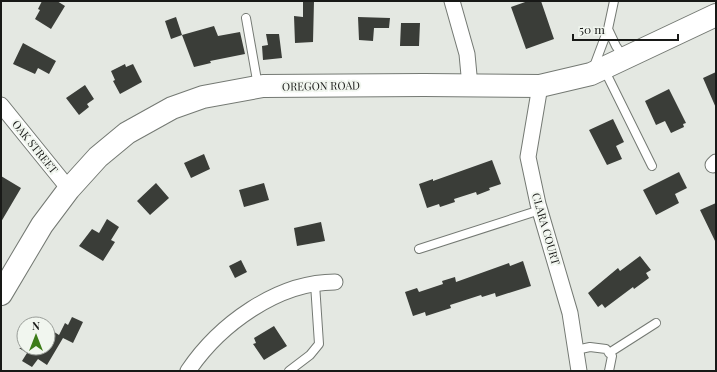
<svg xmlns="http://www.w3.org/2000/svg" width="717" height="372" font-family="'Playfair Display',serif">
  <rect width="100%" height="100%" fill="#e4e8e2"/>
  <path fill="#3a3d38" d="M42,1H57L65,6L51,29L35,19L40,10L38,9Z
    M303,1H314L313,42L295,43L294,16L303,17Z
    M528,1H541L554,39L526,49L511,7Z
    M176,17L182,35L171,39L165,21Z
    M358,17L390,18L389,28H374L373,41L359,40Z
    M401,23H420L419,46H400Z
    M214,26L218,36L240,32L245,54L210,61L211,63L194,67L182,35Z
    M266,34H279L282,58L263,60L262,46L268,45Z
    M23,43L56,61L49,74L38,68L35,74L13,64Z
    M125,64L126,67L133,64L142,82L120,94L113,81L115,80L111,71Z
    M716,72V108L703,78Z
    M85,85L94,99L87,104L89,107L79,115L66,98Z
    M669,89L686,123L683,124L684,127L671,133L665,121L656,125L645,101Z
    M613,119L624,142L616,146L622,159L607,165L589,130Z
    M204,154L210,169L191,178L184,163Z
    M492,160L501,184L489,188L490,190L477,195L476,192L454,199L455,202L440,207L439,204L427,208L419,184L433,179V181Z
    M679,172L687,188L675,194L679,203L656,215L643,190Z
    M1,176L21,188L1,222Z
    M156,183L169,198L150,215L137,201Z
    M264,183L269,200L244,207L239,190Z
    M716,203V243L700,210Z
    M107,219L119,227L111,240L115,242L103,261L79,246L92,229L99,233Z
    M321,222L325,241L297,246L294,228Z
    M640,256L651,270L646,273L649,278L634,289L633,287L605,308L602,304L598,307L588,293L618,268L620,271Z
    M241,260L247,272L235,278L229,266Z
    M523,261L531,286L496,297L495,293L482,297L481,295L450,305L451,308L426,316L425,312L413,316L405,292L417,288L419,292L443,284L442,281L455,277L456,282L509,263L510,266Z
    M72,317L83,322L73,343L63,338L47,365L38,359L32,367L22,361L27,353L19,348H48V328L59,335L65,323L68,325Z
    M274,326L287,346L264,360L253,344L256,343L254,338Z"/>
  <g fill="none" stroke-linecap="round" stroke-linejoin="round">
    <g stroke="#747973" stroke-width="10">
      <path id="lane" d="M246,18L258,86
        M608,29L616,46L624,58
        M593,69L608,29L614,1
        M604,69L652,166
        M419,249L540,210
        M576,350L590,347L606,349L612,356L609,371
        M609,353L656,323
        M289,371L310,355L319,344L315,284"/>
    </g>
    <g stroke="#747973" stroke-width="17">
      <path id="street" d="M452,1L467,54L470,86
        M540,86L528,157L538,204L570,313L579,371
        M1,105L69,189
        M713,165L716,162
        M188,371C219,325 277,282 335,282"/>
    </g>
    <g stroke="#747973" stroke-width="24">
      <path id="secondary" d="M1,294L42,225L69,189L98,157L127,133L172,108L203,97L263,86L424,85L540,86L591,74L716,15"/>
    </g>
    <use href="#lane" stroke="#fff" stroke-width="8"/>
    <use href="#street" stroke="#fff" stroke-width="15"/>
    <use href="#secondary" stroke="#fff" stroke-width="22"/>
  </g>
  <g text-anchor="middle" stroke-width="4" stroke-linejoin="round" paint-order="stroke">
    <g font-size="11" fill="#181917" stroke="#f1f6ef">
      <text transform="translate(321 86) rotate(-1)" y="4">OREGON ROAD</text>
      <text transform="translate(35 147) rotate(51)" y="4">OAK STREET</text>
      <text transform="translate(546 229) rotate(74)" y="4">CLARA COURT</text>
    </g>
  </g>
  <rect width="717" height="372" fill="none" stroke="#181917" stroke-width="4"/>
  <g transform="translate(36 336)"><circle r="19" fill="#f1f6ef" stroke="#9a9e99"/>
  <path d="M0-3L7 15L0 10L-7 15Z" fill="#3d7c19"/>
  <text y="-6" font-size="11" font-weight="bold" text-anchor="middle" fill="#181917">N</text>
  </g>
  <path d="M573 34v6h105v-6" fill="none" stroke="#181917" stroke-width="2"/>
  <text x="579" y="34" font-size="12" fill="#181917" stroke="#f1f6ef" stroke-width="3" paint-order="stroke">50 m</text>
</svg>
